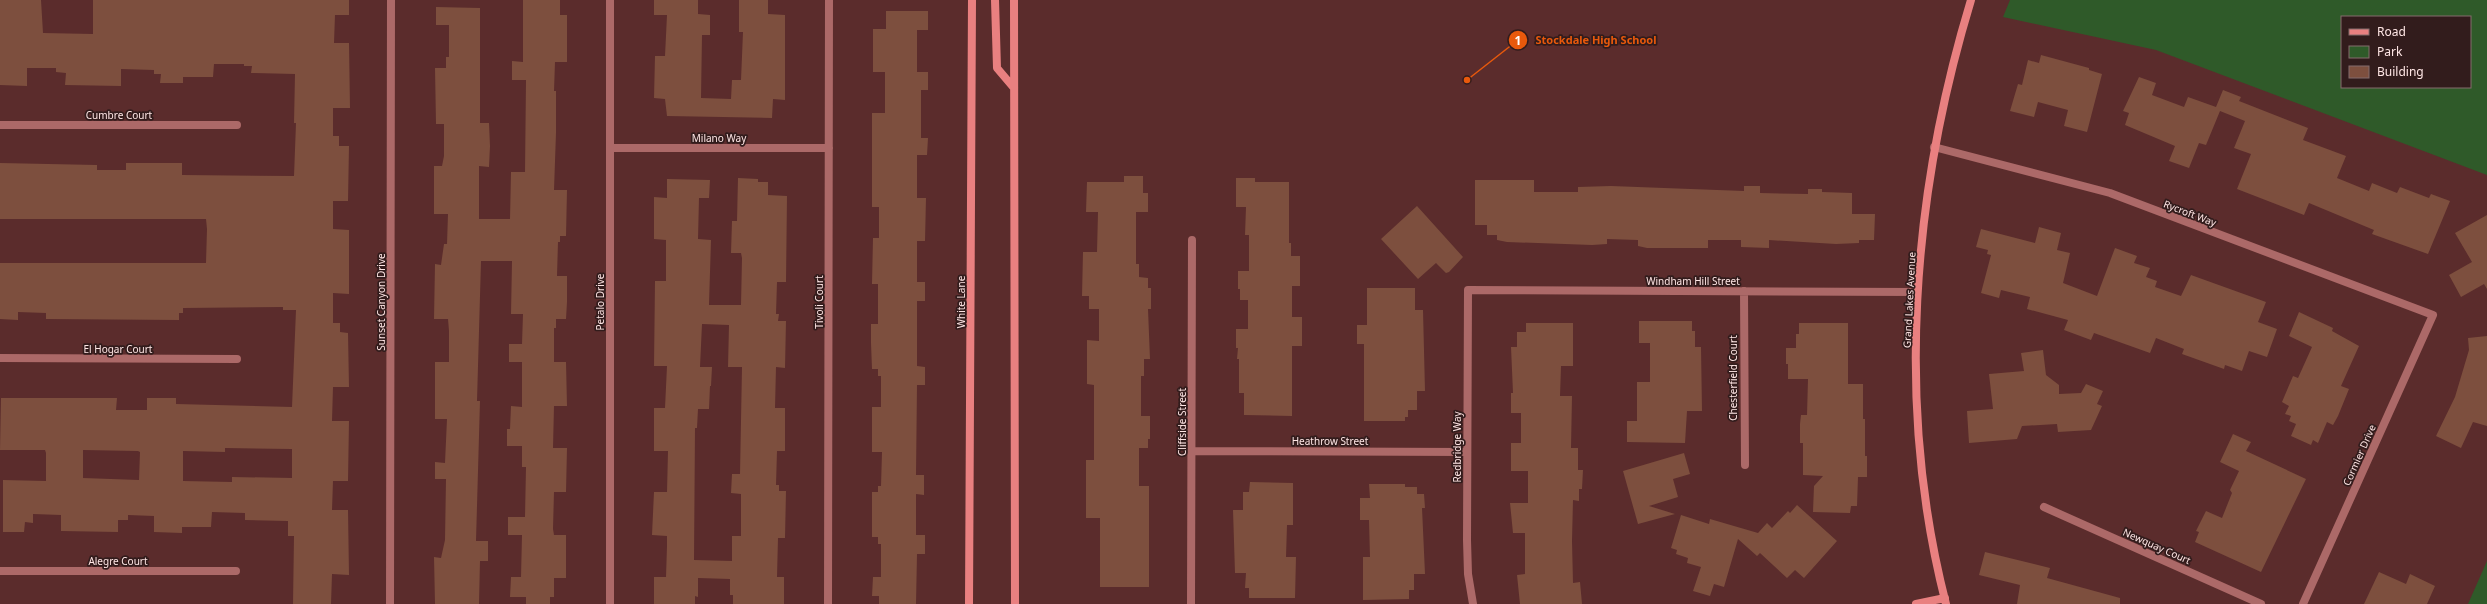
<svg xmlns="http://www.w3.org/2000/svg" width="2487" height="604" font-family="'Noto Sans',sans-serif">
  <rect width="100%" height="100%" fill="#5b2c2c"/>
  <path fill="#2f5a29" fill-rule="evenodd" d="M2010,0H2487V175L2156,50L2003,17ZM2342,17H2470V87H2342Z
    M2487,561V604H2468Z"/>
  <path fill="#7d4f3e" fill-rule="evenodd" d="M0,0H41L43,33L93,34V0H349V15H335L334,43H349L350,108H333V136H339V146H349L348,201H333V229L349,230V294L333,293V323H340V332L348,333L349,387H333L332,421H349L348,481H333L332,510H348L349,575L332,574L331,604H293L294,536H288V521L245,520V513L212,512L211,527H182V533L154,532V516L128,515V520H118V532L61,531V515L33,514V523L25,522L24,532H3V480L46,481V453L45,450H0L1,398H117L116,410H147V398H176V404L292,407L296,310H283V307L183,308V313H179V320L46,319V313L18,312V320L0,319V263H206L207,229L206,219H0V163L97,165V170H126V163H182V175L294,176L296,123H294L295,74L251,73L252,66H244V64H214L213,77H183V83H160L161,74H154V70L121,69V86L65,85L66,73L56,72V68H27V86L0,85ZM225,448L292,449V478L232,477V482L183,481V451L225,452ZM83,450L138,451L140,452L139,480L83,478Z
    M523,0H560V15H567V62H555L554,91H556V133L554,190H567L566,236H560V242H558L557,276H567V302L566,319H556V328H554V362H566L567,406H554L553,448H567L566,492H554L553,529L554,535H566V578H554V597H550V604H526V597H510L511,577H521L522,535H508V517H525L526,467H522V446H507V429H510L511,406L522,407V362H509V344H522L523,314H511L512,261H481L477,401H480L476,541H488V561H480L479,604H435L434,557L441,558L445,540L446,479H435V462L445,463L447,419H435V362H449V331L448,319H434L435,264L441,265L444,244H447L448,214H434V166H442L444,156V124H436L435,68H446V57H449V25H436V7L480,8V123H489L490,146L489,167L479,166V219H510L511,172H525L526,80H512V61L523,62Z
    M654,0H698V14L710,15V35H702L701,98L731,99L732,80H741L743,32H739V0H768V14L785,15V100L773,99L772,118L667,116L665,99L654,98L655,56H665L667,15H654Z
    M886,11H928V30H917V72H928V90H921V138H928L927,155H917V198H926L925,241H917V282H925V301H917V366L925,367V385H917L916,475H924V495L916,494V535H925V554H917L916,604H879V596H872L873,577H881V544H878V537H872V492H878V486H881L882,452H872V407H881V376H878V369H872L871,343V324H878V284H872L873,238H879V207H872V113H885V72H873V29H886Z
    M2041,55L2089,68V70L2102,74L2087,132L2064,126L2068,110L2038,102L2034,117L2010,111L2018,84L2022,85L2028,60L2039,63Z
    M2139,77L2156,83L2152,95L2184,107L2188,97L2216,107L2223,90L2241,97L2239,101L2308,128L2303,140L2346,156L2337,178L2369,191L2372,183L2397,193L2400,187L2429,198L2431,194L2450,201L2428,254L2372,234L2374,230L2309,203L2304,215L2237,189L2251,154L2234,148L2245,121L2220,111L2206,145L2199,143L2189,168L2169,161L2175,146L2125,125L2129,113L2123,111Z
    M1124,176H1143V193H1148V212H1136V264H1139V277L1148,278V288H1151V309H1148L1150,359H1144V376H1141V416H1150V439H1148V448H1139V486H1149V587H1100V518H1086V460H1094V385L1087,384V340L1099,341V309H1089V296H1082L1083,252H1097L1098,212H1086L1087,182H1124Z
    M738,178L758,179V182H768V195L787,196L786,282H777L776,314H779L778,321H786L785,368L776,367L775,408H785V451H777L776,485H779V491H786L785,538H778L777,577H784V604H733V595H730V579L698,578V597L695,596V604H654V577H666L667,546V536L652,535L654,492H667L668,451H654V408H665L667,366H654L655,281H666V240L654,239V197L667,198V179L710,180L709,198H699L698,239L711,240L709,305H741L742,258L741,253H731L732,221H737ZM702,324L729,325L728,367H742L740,474H732L731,493L741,494V536H732V561L694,560L695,428H697L698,409H709L710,386H711L712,367H700Z
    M1236,178H1255V182H1289V243H1291V256H1300V286H1292V317H1302V346H1292V416L1244,415V393H1239V359H1237L1238,348H1236V329H1248V300H1240V289H1238V271H1249V235H1245L1246,207H1236Z
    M1475,180H1534V192H1578V187L1611,186L1744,191V186H1760V193L1808,194V189H1822V192L1852,193V214H1875L1874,240H1859V243L1836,244L1769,240V248L1741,247V240H1708V248H1647L1638,246V240L1607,239V244L1592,245L1507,242L1497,240V235H1487V225H1475Z
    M1417,206L1463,257L1449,272L1446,273L1436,263L1418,279L1381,239Z
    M2487,215V289L2484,284L2461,297L2449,275L2472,262L2455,233Z
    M2039,227L2061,233L2057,250L2070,253L2063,283L2097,296L2115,248L2137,256L2134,263L2150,268L2146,277L2157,281L2155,287L2181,296L2191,275L2266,302L2258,322L2277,329L2267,357L2249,351L2242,371L2225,365L2224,369L2182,354L2184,349L2156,338L2150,353L2094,333L2091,340L2064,330L2068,320L2027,309L2030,297L2001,290L1999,298L1981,293L1991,255L1987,254L1988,250L1976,247L1981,229L2035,243Z
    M1367,288H1415V310H1423L1425,391H1417V410H1408V417H1405V421H1364V344H1357V325H1367Z
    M2299,312L2333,328L2332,331L2359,346L2341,386L2349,389L2338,416L2333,425L2327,422L2318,443L2313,440L2311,445L2291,436L2296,424L2289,421L2291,416L2285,414L2289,406L2282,402L2293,376L2298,378L2312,347L2289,336Z
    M1639,321H1692V331H1695V347H1701L1702,411H1687L1685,443L1627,442V421H1637V382H1650V343H1639Z
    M1526,323H1573V366H1561L1560,396H1572L1571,448H1578V470H1583L1582,489H1579V501L1573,500L1572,541L1573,583L1580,582L1582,604H1520L1517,575L1525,574V533H1513L1510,503H1528V471H1511V443H1521V413H1511V393H1513L1511,347H1517V332H1526Z
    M1799,323H1848V384H1863V419H1865V456H1867V477H1858L1857,506H1851L1850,513L1813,512L1814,486L1823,476L1803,475V443H1800V424L1801,415H1807L1808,379H1788V364H1786V348H1796V334H1799Z
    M2487,336V426L2473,422L2461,448L2436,436L2455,397L2469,350L2468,338Z
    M2043,350L2046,375L2059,385V394L2081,393L2086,384L2103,391L2097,404L2102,406L2091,430L2058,432L2057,424L2022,426L2017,439L1969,443L1967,411L1993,409L1989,374L2024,371L2021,353Z
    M2233,434L2251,442L2246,451L2306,479L2261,572L2195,542L2199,532L2196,531L2206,511L2222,518L2232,493L2230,490L2239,471L2220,462Z
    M1684,453L1690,474L1673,479L1678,497L1649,506L1675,514L1638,524L1623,471Z
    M1250,482L1293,483V525H1287L1286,557H1296L1295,598H1249V588H1245L1246,573H1235L1233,510H1243V492H1249Z
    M1369,484H1405V487H1417V494H1424L1425,508H1422L1425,574H1414V590H1409V599L1363,600V557H1370L1369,520H1360V498H1370Z
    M1797,505L1837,541L1804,578L1795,570L1787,578L1760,553L1757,556L1738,539L1724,587L1714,584L1710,596L1693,591L1701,567L1687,563L1688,558L1676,554L1677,550L1671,548L1681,515L1709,524L1710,519L1758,533L1767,523L1772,528L1788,511L1790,513Z
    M1985,552L2050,568L2047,578L2120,598V604H2017L2020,585L1979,575Z
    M2379,572L2406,584L2410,574L2435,586L2427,604H2364Z"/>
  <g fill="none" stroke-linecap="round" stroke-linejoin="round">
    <path stroke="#ac6968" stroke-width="8" d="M0,125H237
      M1934,147L2110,193L2433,315L2303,604
      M610,148H829
      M1744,291L1745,465
      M0,358L237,359
      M1192,451L1467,452
      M2044,507L2261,604
      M0,571H236
      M390,604L391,0
      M610,604V0
      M828,604L829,0
      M1191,604L1192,240
      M1473,604L1468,574L1467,540L1468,290L1917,292"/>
    <path stroke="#e98080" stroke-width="8" d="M995,0L997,68L1014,88
      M1014,0L1015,604
      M969,604L972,0
      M1916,604L1945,598
      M1946,604C1895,406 1912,194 1971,0"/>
  </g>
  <g text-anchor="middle" stroke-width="3.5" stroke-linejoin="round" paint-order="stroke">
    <g font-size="10" fill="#ffe6e5" stroke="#321c1c">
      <text x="119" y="119">Cumbre Court</text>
      <text x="719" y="142">Milano Way</text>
      <text transform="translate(2190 213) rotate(21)" y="4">Rycroft Way</text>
      <text x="1693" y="285">Windham Hill Street</text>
      <text transform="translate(1909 300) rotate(-87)" y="4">Grand Lakes Avenue</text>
      <text transform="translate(381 302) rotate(-90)" y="4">Sunset Canyon Drive</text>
      <text transform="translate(600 302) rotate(-90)" y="4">Petalo Drive</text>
      <text transform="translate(819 302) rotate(-90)" y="4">Tivoli Court</text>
      <text transform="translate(961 302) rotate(-90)" y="4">White Lane</text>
      <text x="118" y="353">El Hogar Court</text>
      <text transform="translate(1733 378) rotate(-90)" y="4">Chesterfield Court</text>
      <text transform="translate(1182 422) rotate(-90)" y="4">Cliffside Street</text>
      <text x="1330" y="445">Heathrow Street</text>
      <text transform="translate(1457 447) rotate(-90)" y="4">Redbridge Way</text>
      <text transform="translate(2359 455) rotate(-66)" y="4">Cormier Drive</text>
      <text transform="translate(2157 546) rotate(24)" y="4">Newquay Court</text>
      <text x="118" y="565">Alegre Court</text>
    </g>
  </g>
  <path fill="none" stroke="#e8590c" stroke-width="1.5" d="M1467 80L1518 40"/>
  <g fill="#e8590c" stroke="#321c1c" stroke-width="1.5">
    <circle cx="1467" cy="80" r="4"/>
    <circle cx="1518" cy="40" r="10"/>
  </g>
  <g font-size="12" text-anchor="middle" font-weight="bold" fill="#fff">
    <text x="1518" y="45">1</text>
  </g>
  <g font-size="11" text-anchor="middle" font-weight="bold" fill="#e8590c" stroke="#321c1c" stroke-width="3.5" stroke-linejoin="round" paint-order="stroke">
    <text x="1596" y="44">Stockdale High School</text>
  </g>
  <rect x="2341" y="16" width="130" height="72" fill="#321c1c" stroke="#846d6c"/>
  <rect x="2349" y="29" width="20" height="6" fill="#e98080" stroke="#846d6c"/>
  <text x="2377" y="36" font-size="12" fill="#ffe6e5">Road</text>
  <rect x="2349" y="46" width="20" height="12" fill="#2f5a29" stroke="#846d6c"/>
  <text x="2377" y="56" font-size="12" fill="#ffe6e5">Park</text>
  <rect x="2349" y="66" width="20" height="12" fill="#7d4f3e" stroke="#846d6c"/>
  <text x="2377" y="76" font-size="12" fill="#ffe6e5">Building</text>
</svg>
